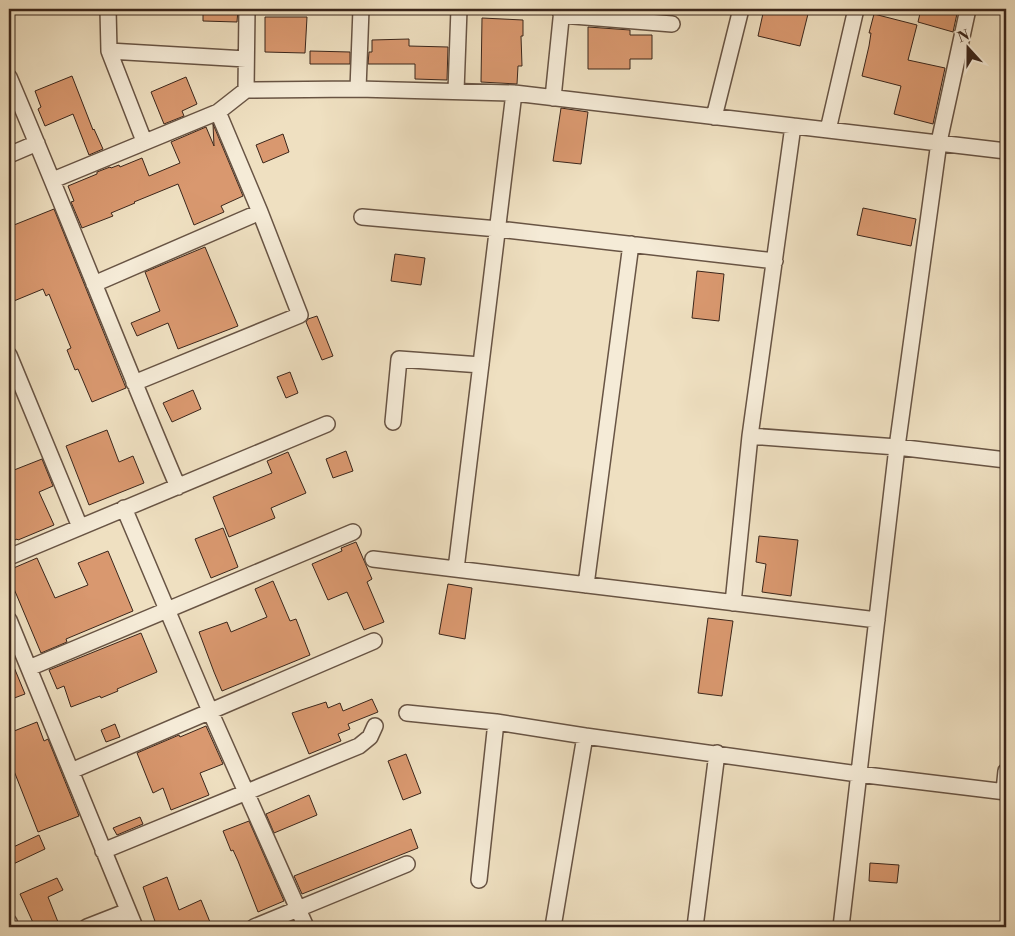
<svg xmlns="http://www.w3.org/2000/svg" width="1015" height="936" font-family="'Libre Bodoni',serif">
  <rect width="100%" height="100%" fill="#efe0c1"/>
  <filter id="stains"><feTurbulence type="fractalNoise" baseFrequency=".004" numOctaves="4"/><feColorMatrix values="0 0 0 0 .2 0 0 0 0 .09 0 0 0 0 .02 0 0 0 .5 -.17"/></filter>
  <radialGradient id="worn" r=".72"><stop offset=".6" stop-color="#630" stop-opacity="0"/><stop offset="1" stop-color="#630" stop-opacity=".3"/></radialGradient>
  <path fill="#d9986f" stroke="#3b261b" d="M203,9H238L237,22L203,21Z
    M764,9H802L809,10L800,46L758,36Z
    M921,9H958L953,32L918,22Z
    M874,14L917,25L908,60L945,68L933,124L894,114L901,86L862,76L869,46L871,33H869Z
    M265,17H307L305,53L265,52Z
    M482,18L523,20V36H521L522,66H518L517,84L481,82Z
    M588,27L630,30V35H652V59H630V69H588Z
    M409,39V46L448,47L447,80L415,79V64H368L369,52H372V40Z
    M310,51L350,52V64H310Z
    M72,76L93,130L94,129L103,149L89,155L73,114L45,126L38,109L41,107L35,91Z
    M186,77L197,104L182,111L184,116L164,124L151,92Z
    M561,108L588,112L581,164L553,161Z
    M213,124L243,196L221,206L224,212L194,225L178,184L134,202L135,203L111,213L113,216L82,228L71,202L74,201L68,186L97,174V172L110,167L111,168L119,165L120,167L142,158L149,176L180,163L171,142L206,127L214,146Z
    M283,134L289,152L263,163L256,145Z
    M863,208L916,219L911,246L857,235Z
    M54,209L126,388L92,402L78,369L75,370L67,350L71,348L49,294L46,296L43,289L9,303V227Z
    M205,247L238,326L178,349L168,323L137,336L131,323L160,311L145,272Z
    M395,254L425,258L421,285L391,281Z
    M697,271L724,274L719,321L692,318Z
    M317,316L333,356L322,360L306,322L308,319Z
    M290,372L298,393L286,398L277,377Z
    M193,390L201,409L172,422L163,403Z
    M107,430L119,462L133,456L144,483L89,505L66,446Z
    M346,451L353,471L333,478L326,459Z
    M288,452L306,493L271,508L275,518L229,537L213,497L272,473L267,461Z
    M42,459L53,486L39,492L54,525L18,540L17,539L9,543V472Z
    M223,528L238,567L211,578L195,539Z
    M759,536L798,540L791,596L762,592L766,564L756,562Z
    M356,542L372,579L367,582L384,622L364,630L347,592L328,600L312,564L342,551L341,548Z
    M108,551L133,611L66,639L67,642L41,653L9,577V570L37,558L55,598L88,585L78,563Z
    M273,581L290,621L296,619L310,655L222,691L214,672L199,632L227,622L231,632L267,617L255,589Z
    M448,584L472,588L465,639L439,634Z
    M708,618L733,621L722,696L698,693Z
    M141,633L157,672L117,689L118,691L101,698L100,696L71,707L64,686L57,689L49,670Z
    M9,655L25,694L9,700Z
    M372,699L378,712L348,724L350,729L338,734L341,741L309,754L292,713L326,702L328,708L340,703L343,711Z
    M37,722L44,741L48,739L79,816L38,832L14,771L9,773V733Z
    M115,724L120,737L106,742L101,730Z
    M206,726L223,764L200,773L209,795L171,810L163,788L153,793L137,753L179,735L180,737Z
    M406,754L421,793L403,800L388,761Z
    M309,795L317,815L274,833L266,814Z
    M140,817L143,824L117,835L113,828Z
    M249,821L284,901L258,912L238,861L233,850L231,851L223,831Z
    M411,829L418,848L302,894L294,876Z
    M39,835L45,849L9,866V849Z
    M870,863L899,865L897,883L869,881Z
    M167,877L179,910L201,900L212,927H157L143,887Z
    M57,878L63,890L48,897L60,927H35L20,894Z"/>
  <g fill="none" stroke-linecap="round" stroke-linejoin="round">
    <g stroke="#685444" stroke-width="18">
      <path id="minor" d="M108,9L109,51L144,141
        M561,15L672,24
        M109,51L246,59
        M9,77C67,213 120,351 178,487
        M358,89L361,9
        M246,90L247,9
        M456,91L459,9
        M553,98L562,9
        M714,117L741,9
        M793,126L750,436L897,447L1006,460
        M828,130L856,9
        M9,155L37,143
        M53,180L218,112L246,90L358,89L514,93L1006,151
        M362,217L498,229L775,261
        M94,284L260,212
        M9,355L80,527
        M134,383L300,315L260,212L218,112
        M393,422L399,359L481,365
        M124,508L210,711L306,927
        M9,557L327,424
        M373,559L877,620
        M456,569L514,93
        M586,585L631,244
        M733,603L750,436
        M9,620L135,927
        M29,668L353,532
        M407,713L496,722L585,736L858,774L1006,792
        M71,771L374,641
        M1004,791L1006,771
        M103,851L359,746L370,737L375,726
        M479,880L496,722
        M9,922L11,927
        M87,927L128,911
        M254,927L407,864
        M553,927L585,736
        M695,927L717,753
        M841,927L897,447L939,142L968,9"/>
    </g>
    <use href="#minor" stroke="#f5ebd7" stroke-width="15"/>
  </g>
  <rect width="1015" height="936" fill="none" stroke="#efe0c1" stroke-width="30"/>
  <rect x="10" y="10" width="995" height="916" fill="none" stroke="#3b261b" stroke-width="2.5"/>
  <rect x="15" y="15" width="985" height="906" fill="none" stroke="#3b261b"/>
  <g transform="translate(968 48) rotate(339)" stroke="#f5ebd7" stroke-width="4" paint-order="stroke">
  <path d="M0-4L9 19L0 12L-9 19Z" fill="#3b261b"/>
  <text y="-8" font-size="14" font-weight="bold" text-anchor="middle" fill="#3b261b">N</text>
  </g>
  <rect width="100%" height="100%" filter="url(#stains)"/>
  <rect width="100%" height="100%" fill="url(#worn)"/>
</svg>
